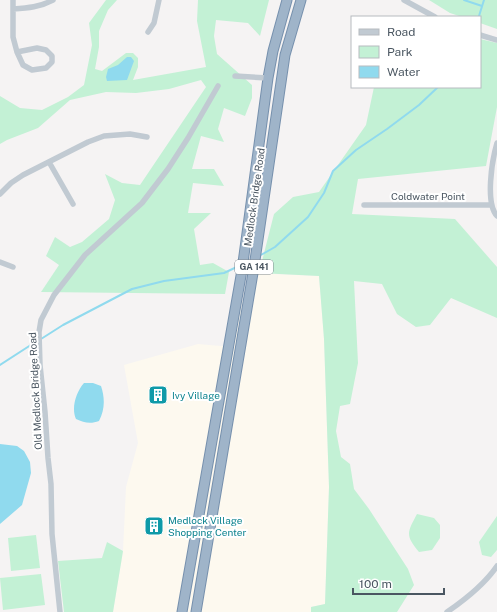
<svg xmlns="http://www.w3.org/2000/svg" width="497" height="612" font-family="'Public Sans',sans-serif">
  <rect width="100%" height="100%" fill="#f5f3f3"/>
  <path fill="#fdf9ef" d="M249,273L319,276L324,339L329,487L325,604L311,607V612H113L123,551L126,487L138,443L124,365L198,344L232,347Z"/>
  <path fill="#c3f1d5" d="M106,0H117L108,10L99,31V47L95,69L102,71L126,53H133L138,58V67L133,80L206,67L197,21L198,0H269L260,36L248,23L216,20L214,36L217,54L252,85V98L245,116L224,108L218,129L224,142L201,136L192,169H214L224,186L193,183L188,213H211L194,229L200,265L213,263L229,272L225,294L41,292L59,265L46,256L55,237L70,247L82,242L109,219L115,200L105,174L122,183L140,185L206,87L201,80L169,89L136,93L106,92L70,100L38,128L7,140L0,144V96L20,108L42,110L68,97L84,85L92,45L89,23Z
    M429,0H497V29L480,23V17H462L450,13Z
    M480,39L497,43V107L486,166L358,179L352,214L455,219L497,267V318L451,298L430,325L416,327L397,314L382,284L354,281L358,363L350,404L340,406L336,431L341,457L350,464L354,489L369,509L408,569L414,585L397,612H311V607L325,604L329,487L324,339L319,276L259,273L274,214L293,197L319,192L366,125L374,87H480Z
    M417,514L434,518L440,525V538L432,550L419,552C405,535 407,533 417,514Z
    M497,516V550L491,557L482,555L479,542Z
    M36,535L40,568L11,571L8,538Z
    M107,542L123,551L113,612H64L58,561L102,558Z
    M41,574L45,605L3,610L0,578Z"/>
  <path fill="#90daee" d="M127,57H131L134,61L127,80L107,81L106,77L108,69L118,65Z
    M84,383H93L101,386C105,398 105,410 99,421C91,424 84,423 76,419C71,408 76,392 84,383Z
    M0,444L17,446L24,451L30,462L31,473L22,505L0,524Z"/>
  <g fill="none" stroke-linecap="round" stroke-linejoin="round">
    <path stroke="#90daee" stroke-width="2" d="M464,0L482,6
      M479,16L484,0
      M259,256L275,247L308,217L324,193L333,171L356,150L387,129L419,105L438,87
      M41,339L63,325L132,289L164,281L224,273L241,265
      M0,365L37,341"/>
    <g stroke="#7690ad" stroke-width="11">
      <path id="trunk" d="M182,612L242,270L268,78L273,51L287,0
        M196,612L254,267L285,55L301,0"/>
    </g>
    <path stroke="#c1cad2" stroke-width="5.5" d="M13,0V37L17,52
      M404,0L435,17
      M13,9C28,8 40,7 53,0
      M148,32L154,23L159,0
      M480,35L497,40
      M37,48L46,50L52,56V62L46,68L32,70L23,65L17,52Z
      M235,76L268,78
      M497,143C492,160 485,203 497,216
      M49,162L73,204
      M0,194L11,183L23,175L88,142L104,136L130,134L147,137
      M364,205H491
      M0,262L13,267
      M60,612L52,534L51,484L48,458L45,412L40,365L39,332L41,320L54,295L85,255L142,203L168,169L188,138L218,86
      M447,612C466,599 484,585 497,566"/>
    <use href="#trunk" stroke="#9fb4c9" stroke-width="9"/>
  </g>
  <defs>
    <g id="building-square" transform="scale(1)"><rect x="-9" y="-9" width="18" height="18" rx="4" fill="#0f9aa8" stroke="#fff"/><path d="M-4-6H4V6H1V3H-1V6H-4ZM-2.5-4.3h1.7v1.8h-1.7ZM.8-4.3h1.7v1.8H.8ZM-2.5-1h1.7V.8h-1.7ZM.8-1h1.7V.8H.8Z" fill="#fff"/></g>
  </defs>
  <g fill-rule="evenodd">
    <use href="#building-square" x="158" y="395"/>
    <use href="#building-square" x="154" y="526"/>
  </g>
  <g text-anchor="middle" stroke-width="4" stroke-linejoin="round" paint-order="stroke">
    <rect fill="#fff" stroke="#808990" stroke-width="1" x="235" y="260" width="38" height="14" rx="3"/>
    <g font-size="9" font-weight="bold" fill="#4a5661">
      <text x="254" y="270">GA 141</text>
    </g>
    <g font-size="10" fill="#4a5661" stroke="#fff">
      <text x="428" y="200">Coldwater Point</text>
      <text transform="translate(254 197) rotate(-82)" y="4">Medlock Bridge Road</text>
      <text transform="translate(35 391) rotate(-93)" y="4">Old Medlock Bridge Road</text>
    </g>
    <g font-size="10" fill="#0d838f" stroke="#fff" text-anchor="start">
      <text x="172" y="399">Ivy Village</text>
      <text x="168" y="524">Medlock Village<tspan x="168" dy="12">Shopping Center</tspan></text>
    </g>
  </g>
  <rect x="351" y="16" width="130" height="72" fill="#ffffff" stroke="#b7bbc0"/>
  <rect x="359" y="29" width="20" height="6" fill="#c1cad2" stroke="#b7bbc0"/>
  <text x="387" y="36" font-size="12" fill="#4a5661">Road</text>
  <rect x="359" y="46" width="20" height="12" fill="#c3f1d5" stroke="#b7bbc0"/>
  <text x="387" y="56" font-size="12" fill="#4a5661">Park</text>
  <rect x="359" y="66" width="20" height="12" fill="#90daee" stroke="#b7bbc0"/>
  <text x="387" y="76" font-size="12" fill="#4a5661">Water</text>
  <path d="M353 588v6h91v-6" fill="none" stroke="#4a5661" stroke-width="2"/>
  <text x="359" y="588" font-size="12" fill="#4a5661" stroke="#ffffff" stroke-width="3" paint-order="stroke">100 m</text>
</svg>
